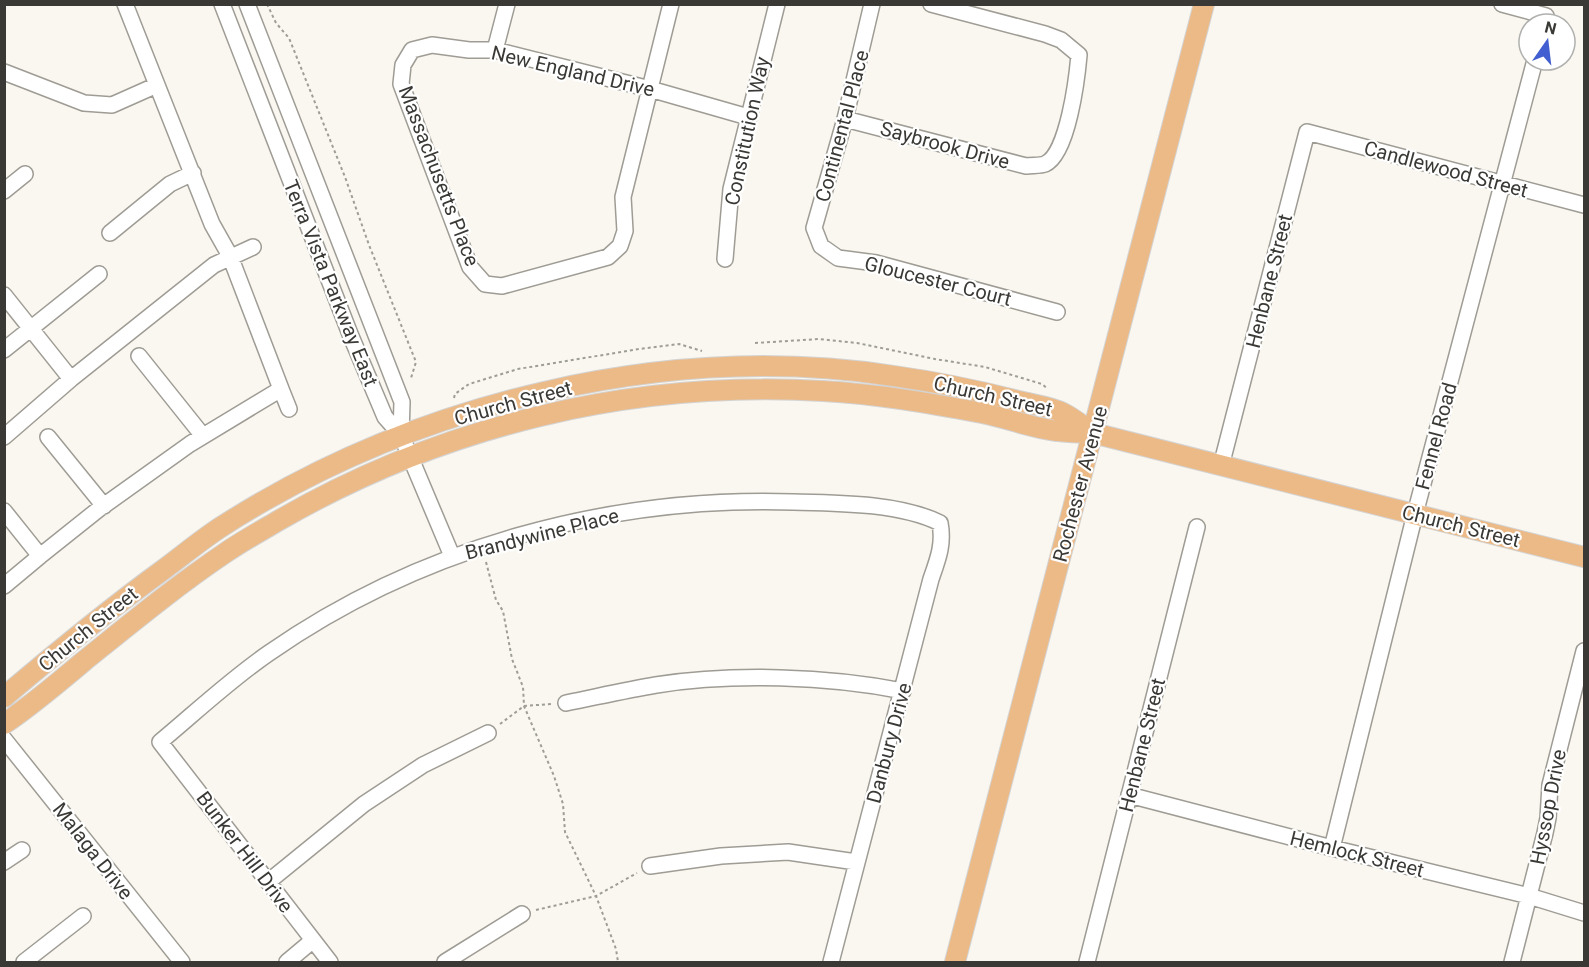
<svg xmlns="http://www.w3.org/2000/svg" width="1589" height="967" font-family="Roboto,sans-serif">
  <rect width="100%" height="100%" fill="#f9f7ef"/>
  <g fill="none" stroke-linecap="round" stroke-linejoin="round">
    <g stroke="#9e9c94" stroke-width="18">
      <path id="minor" d="M125,4L157,85
        M222,4L350,334L385,417L401,435L452,556
        M247,4L402,402L401,435
        M671,4L623,197L625,231L620,246L608,257L502,286L485,284L470,267L401,84L403,65L412,50L432,45L469,50H495L650,89L748,117
        M872,4L845,119L814,228L821,246L838,258L876,263L1057,312
        M1502,4L1546,16
        M495,50L507,4
        M4,72L84,103L112,105L157,85L212,224L230,256L281,389L190,444L99,509L40,556L4,511
        M845,119L1026,166C1032,165 1040,166 1045,164C1068,154 1077,78 1079,55L1061,40L1045,34L931,4
        M4,191L25,174
        M110,233L170,184L193,173
        M725,259L731,189L777,4
        M4,295L71,379L214,265L253,247
        M4,350L99,274
        M139,356L203,436
        M281,389L289,409
        M4,437L71,379
        M48,437L104,506
        M1221,466L1307,132L1584,205
        M4,586L40,556
        M566,703C596,697 626,690 656,685C732,673 828,676 903,691
        M4,739L182,962
        M1129,795L1332,848L1529,896L1584,913
        M1332,848L1415,514L1535,60
        M4,862L22,850
        M650,866L721,856L788,852L856,862
        M268,882L364,804L423,765L488,733
        M24,962L83,916
        M287,962L312,941
        M330,962L160,742C196,712 231,679 269,653C421,547 609,496 793,502C838,503 900,503 940,523C944,544 938,559 931,579L831,962
        M445,962L522,914
        M1087,962L1197,527
        M1512,962L1545,833L1548,818L1550,785L1584,651"/>
    </g>
    <g stroke="#d4d3d3" stroke-width="22">
      <path id="major" d="M4,697C56,653 108,610 163,570C182,556 201,540 221,527C414,403 666,341 894,376C937,382 980,391 1023,402C1036,405 1051,407 1063,413C1073,418 1083,426 1093,433
        M4,724C32,705 58,683 84,661C130,624 176,586 225,553C241,542 259,532 276,522C443,425 631,380 823,391C877,394 929,403 982,413C1007,418 1032,428 1057,431C1069,433 1081,432 1093,433L1584,557
        M955,962L1204,4"/>
    </g>
    <path stroke="#9e9d97" stroke-width="2" stroke-dasharray="3 3" stroke-linecap="butt" d="M267,4L276,23L289,38L345,177L369,245L416,362L411,378
      M755,343L819,339L857,343L935,359L985,367L1042,384L1048,389
      M454,398L455,394L469,384L518,369L639,349L679,344L702,351
      M486,562L496,600L503,611L512,659L523,687L524,706L554,776L563,804L565,832L596,896L616,949L618,962
      M500,724L524,706L551,704
      M536,910L596,896L637,873"/>
    <use href="#minor" stroke="#fff" stroke-width="15"/>
    <use href="#major" stroke="#ecba87" stroke-width="20"/>
  </g>
  <g text-anchor="middle" stroke-width="4.5" stroke-linejoin="round" paint-order="stroke">
    <g font-size="20" fill="#3a3936" stroke="#fff">
      <text transform="translate(573 71) rotate(13)" y="7">New England Drive</text>
      <text transform="translate(842 126) rotate(-75)" y="7">Continental Place</text>
      <text transform="translate(747 131) rotate(-78)" y="7">Constitution Way</text>
      <text transform="translate(945 145) rotate(15)" y="7">Saybrook Drive</text>
      <text transform="translate(1446 169) rotate(15)" y="7">Candlewood Street</text>
      <text transform="translate(439 176) rotate(69)" y="7">Massachusetts Place</text>
      <text transform="translate(938 281) rotate(14)" y="7">Gloucester Court</text>
      <text transform="translate(1269 281) rotate(-76)" y="7">Henbane Street</text>
      <text transform="translate(331 283) rotate(68)" y="7">Terra Vista Parkway East</text>
      <text transform="translate(993 396) rotate(13)" y="7">Church Street</text>
      <text transform="translate(513 403) rotate(-15)" y="7">Church Street</text>
      <text transform="translate(1436 436) rotate(-75)" y="7">Fennel Road</text>
      <text transform="translate(1080 484) rotate(-75)" y="7">Rochester Avenue</text>
      <text transform="translate(1461 526) rotate(14)" y="7">Church Street</text>
      <text transform="translate(542 534) rotate(-14)" y="7">Brandywine Place</text>
      <text transform="translate(88 629) rotate(-39)" y="7">Church Street</text>
      <text transform="translate(889 743) rotate(-75)" y="7">Danbury Drive</text>
      <text transform="translate(1142 745) rotate(-76)" y="7">Henbane Street</text>
      <text transform="translate(1548 807) rotate(-79)" y="7">Hyssop Drive</text>
      <text transform="translate(93 851) rotate(52)" y="7">Malaga Drive</text>
      <text transform="translate(245 852) rotate(53)" y="7">Bunker Hill Drive</text>
      <text transform="translate(1357 854) rotate(14)" y="7">Hemlock Street</text>
    </g>
  </g>
  <rect width="1589" height="967" fill="none" stroke="#3a3936" stroke-width="12"/>
  <g transform="translate(1547 42) rotate(14)"><circle r="28" fill="#ffffff" stroke="#b0b0af" stroke-width="1.5"/>
  <path d="M0-4.5L10 22L0 15L-10 22Z" fill="#415fd1"/>
  <text y="-9" font-size="16" font-weight="bold" text-anchor="middle" fill="#3a3936">N</text>
  </g>
</svg>
